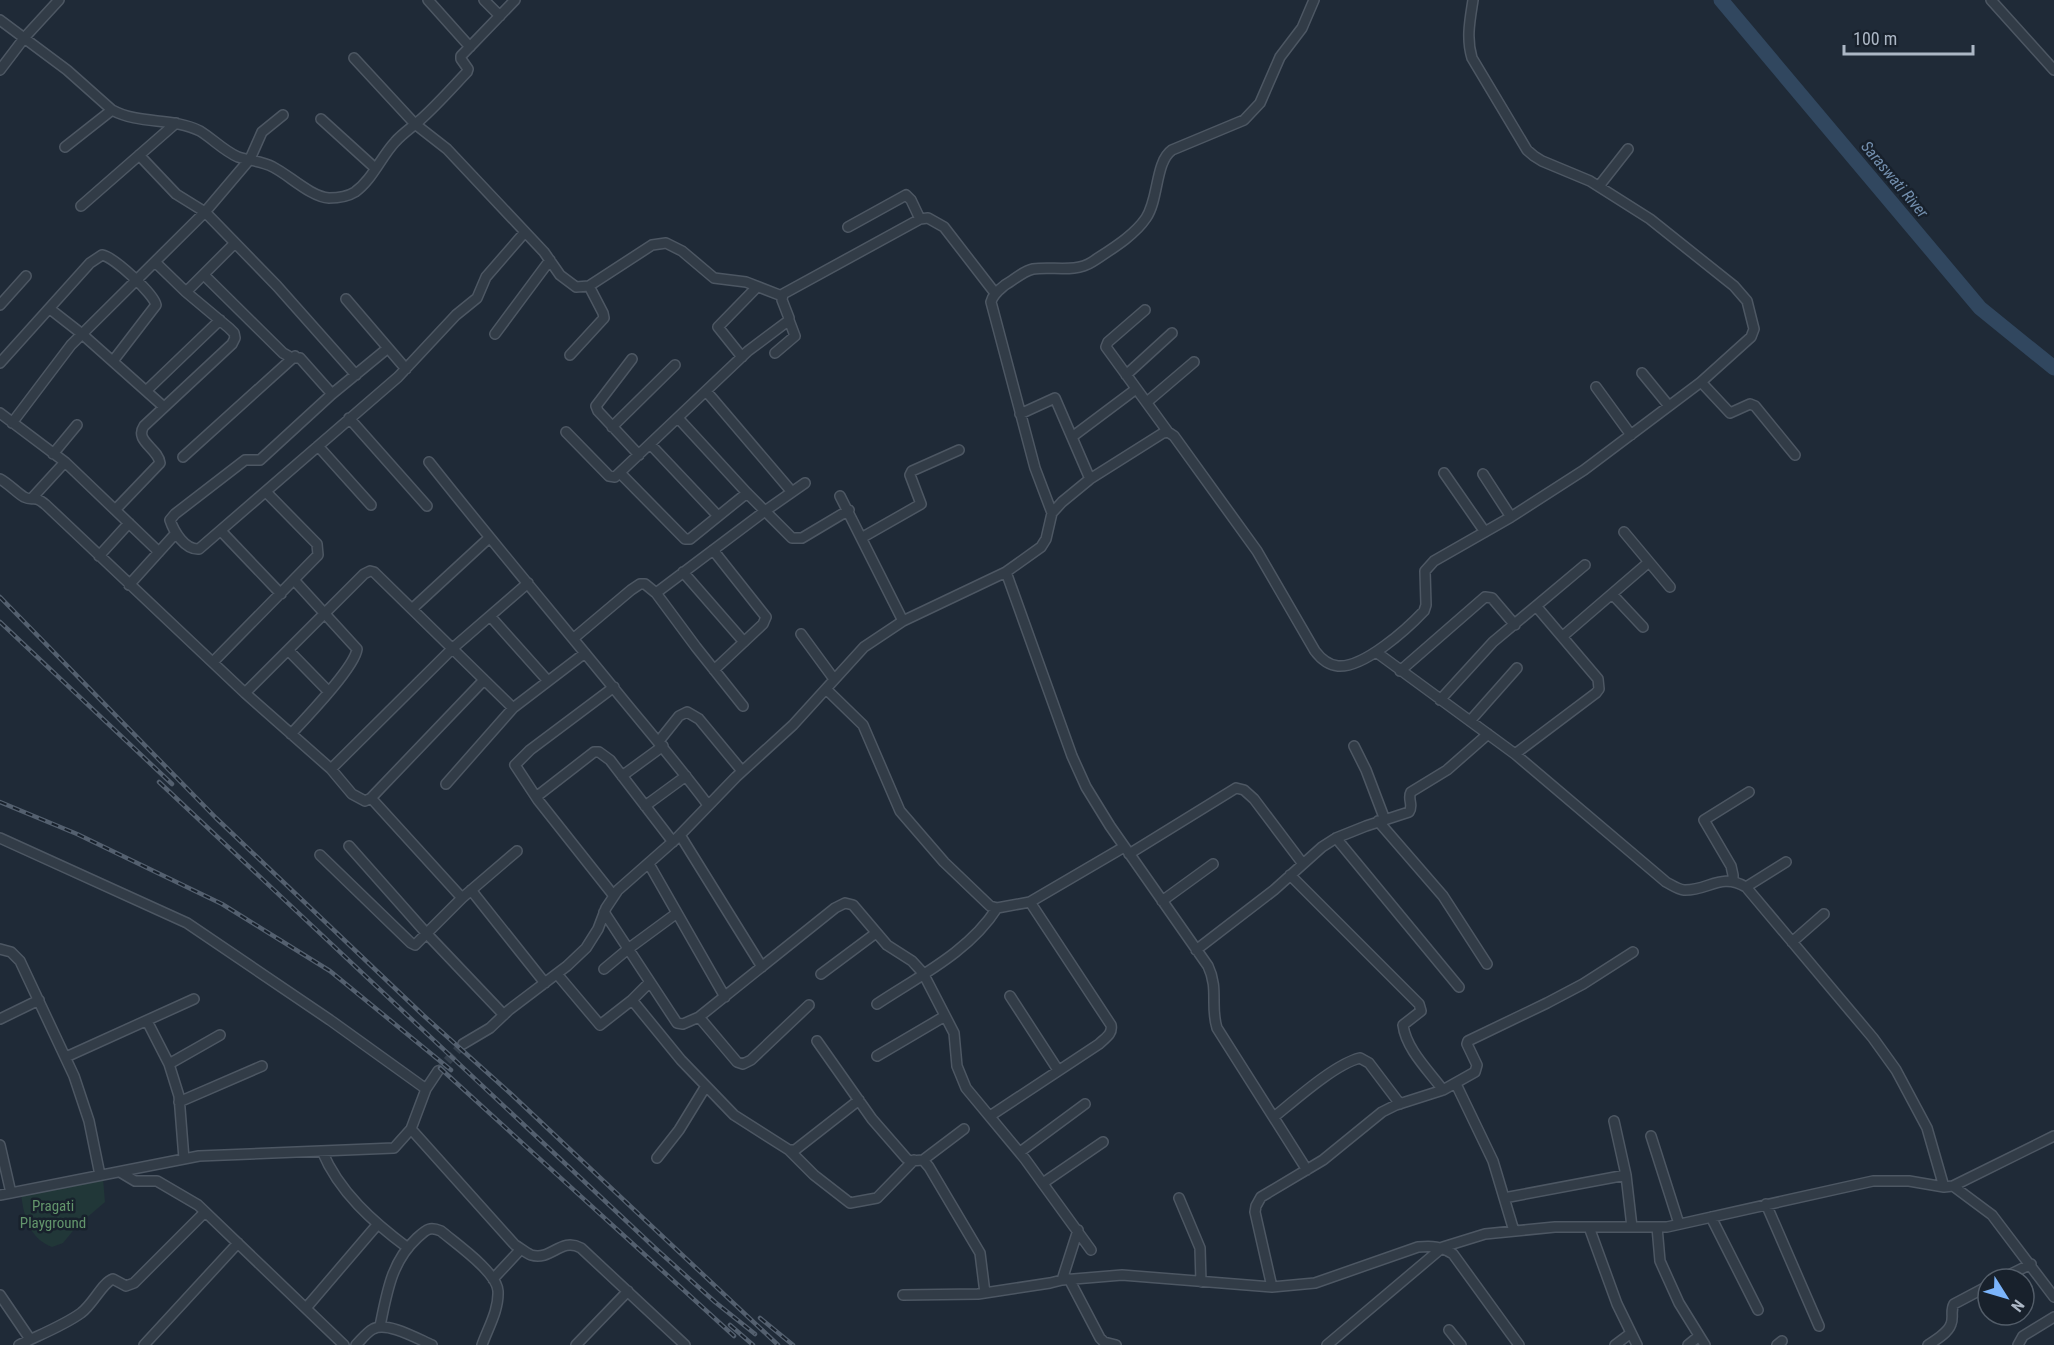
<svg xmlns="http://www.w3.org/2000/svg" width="2054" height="1345" font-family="'Roboto Condensed',sans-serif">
  <rect width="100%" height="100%" fill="#1f2a37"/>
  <path fill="#213738" d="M103,1178L105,1202L77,1226L63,1243L52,1247C29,1238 24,1217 21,1194Z"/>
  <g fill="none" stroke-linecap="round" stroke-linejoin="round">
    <path stroke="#31475f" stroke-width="15" d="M1721,0L1980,308L2054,368"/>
    <path stroke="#343f4c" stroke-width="9" stroke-dasharray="9 4.5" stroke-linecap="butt" d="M438,1071L463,1044"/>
    <g stroke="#4d5763" stroke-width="12">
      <path id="minor" d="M428,0L470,47
        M484,0L500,16
        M1991,0L2054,70
        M0,20L67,70L112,110C140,125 172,117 200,131C213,139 224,151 238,157C250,161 262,161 273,167C289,175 311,197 329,198C338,198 347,197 355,192C372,180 381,157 395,142C402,134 411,128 419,121C436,106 451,89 467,72L468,69L461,59V56L515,0
        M354,58L415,124L447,149L544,252L560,275L576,287L589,286L652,245L666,243L682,251L714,278L746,282L782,296
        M0,70L25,37L59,0
        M321,119L375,168
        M65,147L112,110
        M139,155L176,194L205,212L277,286L356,375
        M1599,186L1628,149
        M81,206L176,123
        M848,227L906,195L911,200L920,219
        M204,275L283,353L290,357L300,358L332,394
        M186,292L235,243
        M346,299L406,369
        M0,305L26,276
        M50,309L82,334L164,407
        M1145,310L1108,342L1106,347L1168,432
        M495,334L550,260
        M388,348L332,394L260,460H245L175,514L170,520C174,532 185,550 199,549L398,377L456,315L477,298L486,277L525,232
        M775,353L795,336L789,320
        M570,355L604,318L603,313L589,286
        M742,357L718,327L757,287
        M632,359L596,406L598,411L639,455
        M0,363L90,263L102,255C114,257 154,294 156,305L113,361
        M1642,373L1669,406
        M1126,375L1172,333
        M1701,382L1730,413L1750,404L1755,406L1795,455
        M1596,387L1631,435
        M146,391L220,320
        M706,391L792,492
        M1147,402L1194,362
        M0,413L65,462L159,552
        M1020,414L1055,398L1090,479
        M349,418L427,506
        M678,418L747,493L792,538H802L849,510
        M12,423L71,345L205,212L250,159L262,132L283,115
        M612,427L675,365
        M566,432L609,476L615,477L748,351L788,321L789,318L782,300L783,294L920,219L928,218L944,227L995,293
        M1072,437L1136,389
        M650,444L718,516
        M318,446L371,505
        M53,454L77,425
        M183,457L295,356
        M429,462C493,543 560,622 625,702C653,736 682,770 708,805
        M620,473L685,539H690L747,493
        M1444,473L1485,532
        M1483,474L1511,517
        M0,479C9,484 16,492 24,497C34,502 33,494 46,505L245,693L331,769L352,794L365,801L371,798L484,680
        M840,496L903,621
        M33,497L65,462
        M115,510L160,463C158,448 134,441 144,426L232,344L235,338L234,333L229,328L186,292L155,262
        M1052,513L1035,468L991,302C993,294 999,290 1005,285C1014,280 1023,271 1033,269C1052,266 1075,273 1092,262C1110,250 1134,236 1146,218C1159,199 1155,162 1172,150L1244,120L1260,103L1280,57L1302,28L1314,0
        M221,531L281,594
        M1624,532L1670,587
        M863,537L921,504L910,475L912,471L959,450
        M713,550L766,617L763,624L714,670
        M99,556L129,523
        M683,572L744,642
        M1006,572L1072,756L1086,787L1110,826L1208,966C1219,989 1210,1006 1217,1028L1307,1170
        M129,585L176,533
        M656,593L765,511L805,483
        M1612,594L1643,627
        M413,608L489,538
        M490,616L548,681
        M801,634L834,679
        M1563,636L1649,562
        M574,638L631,590L640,584H645L656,593L696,647L743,706
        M288,650L329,692
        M1376,652L1515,754L1666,882C1672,885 1677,889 1684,890C1708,891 1721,872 1746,887L1873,1038L1896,1070L1927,1128L1944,1187
        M213,662L318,555L317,544L266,492
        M1400,671L1485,597L1492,598L1515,625
        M614,687L530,750L515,765L538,800L614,896
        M826,689L863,725L900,811L944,862L990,906L997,908L1030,902L1124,847
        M245,693L364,574L370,571L374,572L513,708
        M1440,700L1493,642L1585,565
        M1470,721L1517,668
        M291,734C305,719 355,667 357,649L294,580
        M659,741L679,716L687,712L699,719L742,771
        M1354,746L1366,770L1385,820
        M1515,754L1596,693L1599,689L1598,679L1536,606
        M331,769L453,648L528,583
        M622,776L663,746
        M446,784L513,708L585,653
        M536,797L594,752H599L610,760L673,842
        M371,798L462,898
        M645,806L686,776
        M1378,821L1443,896L1487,964
        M680,835L762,967
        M0,838L187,923L330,1020L426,1089
        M1336,838L1459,987
        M349,846L427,934L504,1015
        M1129,854L1236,788L1244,790L1254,799L1303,864
        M320,855L411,943L415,945L462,898L517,851
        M649,864L725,997
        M1290,875L1419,1004L1421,1011L1403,1025C1406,1049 1429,1071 1443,1090
        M1733,880V875L1731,866L1704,820L1749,792
        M1746,887L1786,862
        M471,890L545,983
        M1162,901L1213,864
        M604,912L677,1023L683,1024L699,1017L835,908L845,903L853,905L887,945L912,961L923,973L954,1033L957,1066L966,1088L1025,1159L1091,1250
        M1792,942L1824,914
        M0,949L11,952L20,961L74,1076L89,1121L100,1175
        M1196,950L1274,890L1322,847L1336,838L1366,826L1409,812C1414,805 1407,799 1411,792L1447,770L1488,734
        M604,969L628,949L677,913
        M557,974L600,1025L632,1000L650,982
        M821,974L876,933
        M1010,996L1058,1070
        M632,1000L681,1060L734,1115L789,1150H795L859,1100
        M877,1004C919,976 969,952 997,908
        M699,1017L737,1062L743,1064L751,1060L809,1005
        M0,1019L39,1000
        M147,1021L169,1064L179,1096L184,1159
        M817,1041L872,1119L906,1158L910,1161L923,1160L929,1167L980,1253L985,1293
        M463,1044L490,1028L509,1010L567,966L586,948L598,929L606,908L618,890L677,838L736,777L793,725L864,647L903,621L1006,572L1041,547L1046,539L1052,513L1062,502L1090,479L1163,433L1168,432L1174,436L1257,551L1315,651C1321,659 1328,665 1338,666C1364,668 1407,629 1424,611L1426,605L1425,571L1434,561L1511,517L1584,470L1701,382L1751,337L1754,329L1747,301L1734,286L1650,219L1590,181L1542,161L1534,156L1527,150L1472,58C1466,38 1470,20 1473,0
        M877,1056L945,1016
        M66,1057L194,999
        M169,1064L220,1035
        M1456,1084L1493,1161L1514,1231
        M179,1102L262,1066
        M990,1116L1099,1044C1105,1038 1113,1034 1111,1025L1030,902
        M1274,1117C1295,1100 1335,1064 1360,1058L1369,1063L1400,1104
        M1614,1121L1626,1175L1632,1227
        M411,1129L515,1245C520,1248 526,1253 531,1255C552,1261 560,1237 581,1248L685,1345
        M1651,1136L1679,1224
        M0,1145L11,1193
        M789,1150L814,1175L850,1203L877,1198L914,1160
        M322,1151C339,1192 373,1222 408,1248
        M1020,1152L1085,1104
        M657,1158L679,1130L706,1086
        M923,1160L964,1129
        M120,1172L135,1181H157L198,1205L344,1345
        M1043,1183L1103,1142
        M1953,1186L1992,1215L2054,1297
        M0,1195L199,1156L394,1148L411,1129L426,1089L438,1071
        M1179,1198L1200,1248L1201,1282
        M1504,1198L1626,1175
        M1766,1204L1819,1326
        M1711,1217L1758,1310
        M1589,1227L1617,1304L1637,1345
        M1657,1227L1660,1261L1679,1303L1705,1345
        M493,1279L521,1249
        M1069,1279L1100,1338L1104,1342L1116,1345
        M2001,1279L2031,1264
        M1062,1280L1078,1230
        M1272,1287L1255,1212L1256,1206L1261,1197L1323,1160L1382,1112L1396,1105L1443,1090L1475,1072L1477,1065L1467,1044L1468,1041L1547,1003L1583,984L1633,952
        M0,1295L30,1339
        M903,1295L978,1294L1050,1283L1062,1280L1122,1275L1272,1287L1315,1283L1418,1247C1432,1246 1441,1246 1453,1254L1519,1345
        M306,1308L377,1225
        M380,1326C387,1293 391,1262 417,1238C426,1230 429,1226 441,1231C455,1243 497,1272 498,1291C499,1310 488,1328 482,1345
        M1449,1330L1461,1345
        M19,1345C39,1335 63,1326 81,1313C94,1303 102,1283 113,1279L126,1286L134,1283L205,1212
        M144,1345L238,1243
        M356,1345C361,1340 367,1332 373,1329C387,1321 418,1339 432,1345
        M576,1345L628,1291
        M1327,1345L1443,1247L1485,1234L1555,1227H1667L1873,1181H1909L1944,1187L1953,1186L2054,1136
        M1615,1345L1631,1333
        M1688,1345L1699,1336
        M1777,1345L1782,1341
        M1928,1345C1936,1340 1948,1333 1951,1324C1954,1317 1950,1311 1954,1304L1988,1286
        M2018,1345L2023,1336L2054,1317"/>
    </g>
    <use href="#minor" stroke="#323c47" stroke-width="9"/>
    <g stroke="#54606f" stroke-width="4.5">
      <path id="rail" d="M0,597L216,818L423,1015L510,1093L778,1345
        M0,622L172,784
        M159,782L655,1248L715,1302L755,1334
        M0,802L77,834L222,904L330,971L451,1070
        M440,1068L734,1336
        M760,1318L793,1345
        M730,1325L753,1345"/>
    </g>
    <use href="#rail" stroke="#18212c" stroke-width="2" stroke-dasharray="7" stroke-linecap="butt"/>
  </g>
  <g text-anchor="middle" stroke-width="5" stroke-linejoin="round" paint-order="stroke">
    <g font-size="15" fill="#63956c" stroke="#18212c">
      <text x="53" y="1211">Pragati<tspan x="53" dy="17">Playground</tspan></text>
    </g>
    <g font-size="16" font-style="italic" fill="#738fae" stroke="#18212c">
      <text transform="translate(1895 179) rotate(50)" y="6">Saraswati River</text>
    </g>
  </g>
  <g transform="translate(2006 1297) rotate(127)"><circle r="28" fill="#18212c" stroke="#535d69" stroke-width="1.5"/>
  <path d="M0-4.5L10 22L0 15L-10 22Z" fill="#7bb4fb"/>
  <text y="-9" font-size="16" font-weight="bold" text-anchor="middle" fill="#acb7c5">N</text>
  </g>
  <path d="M1844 45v9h129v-9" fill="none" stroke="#acb7c5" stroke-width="3"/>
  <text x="1853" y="45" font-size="18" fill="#acb7c5" stroke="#18212c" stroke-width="4.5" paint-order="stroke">100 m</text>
</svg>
